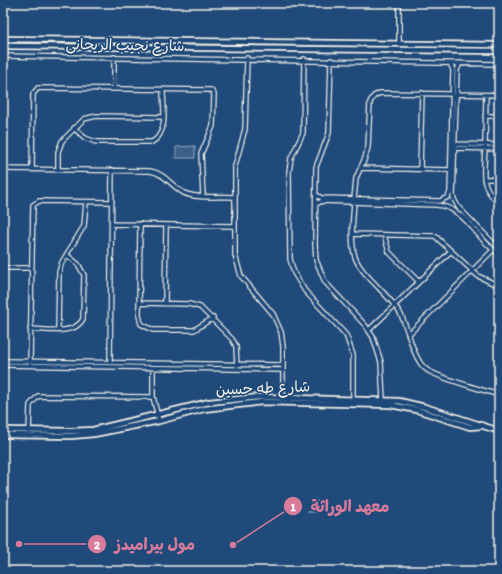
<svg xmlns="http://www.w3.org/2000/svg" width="502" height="574" font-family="Itim,'Playpen Sans Arabic',sans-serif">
  <rect width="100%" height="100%" fill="#1f4a7a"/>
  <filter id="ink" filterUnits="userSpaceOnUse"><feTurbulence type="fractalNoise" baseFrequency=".025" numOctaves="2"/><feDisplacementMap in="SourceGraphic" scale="8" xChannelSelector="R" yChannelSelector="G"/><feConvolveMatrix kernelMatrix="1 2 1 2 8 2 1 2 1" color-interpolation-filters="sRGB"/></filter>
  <g filter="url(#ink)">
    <path fill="#3a5f88" stroke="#97a8b8" d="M195,146V158H176V147Z
      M315,501L321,502L320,512H307L315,511Z"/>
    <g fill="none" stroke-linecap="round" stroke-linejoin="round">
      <g stroke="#f4f1e8" stroke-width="6">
        <path id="minor" d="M399,43V3
          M3,56L499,64
          M247,58L245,129L235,166V255L241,276L273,314L281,332L283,346V400
          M304,59L303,133L291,158L289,172L290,259L294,273L305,291L346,335L353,355V399
          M331,60L329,133L316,167L315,244L316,260L325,282L365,325L373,337L381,362L383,400
          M460,63L457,70L453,197L458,207L499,249
          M114,89V57
          M456,94L499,95
          M485,116H499
          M74,128L85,138L96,142H152C169,133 163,106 163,90
          M455,144L499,145
          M485,145L486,95
          M455,148L499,149
          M485,148C484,175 479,184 499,204
          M361,168L450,170
          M3,169L150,171C165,173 171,186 184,193C196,199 221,196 235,197
          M32,169L33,94L38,88L211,90L214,94L213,126L201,154L203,196
          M58,169V152L62,141L84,119L96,116L163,117
          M420,169L422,93
          M484,179H499
          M316,195L322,198L440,201L448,197L450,192L453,70L450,63
          M354,199L356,178L365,158L368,147L370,102L374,96L380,93L452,94
          M354,202C353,219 350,240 355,257C361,275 389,294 400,313C409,329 413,361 427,370C441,379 481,389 499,395
          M316,204L322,201L436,205C466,207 476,240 499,254
          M112,224L234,226
          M140,224L139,315L141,324L153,330H194L213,318
          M353,234L435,236L478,276L499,286
          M384,235L389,252L419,282
          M3,268H31
          M139,303L189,304L200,307L232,339L236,346L237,366
          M165,304L166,225
          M30,329C46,329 74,336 83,319L84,275L78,264L67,255
          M58,329L59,272L62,262L84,226L86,202
          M369,330L451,251
          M410,333L493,250
          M3,361L283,365
          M30,363L33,205L39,201L112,202
          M110,363L112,170
          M3,365L283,370
          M153,368V397L159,421
          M29,432L30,405L38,396L153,397
          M3,570L73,571"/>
      </g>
      <g stroke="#f4f1e8" stroke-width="8">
        <path id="major" d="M3,39L499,45
          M3,46L499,51
          M3,430L71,431L93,430L209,402L259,397L399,401L425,407L499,431
          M3,435L71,436L94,434L159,421L204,409L262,402L391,405L417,410L470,427L481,426"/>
      </g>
      <use href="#minor" stroke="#1f4a7a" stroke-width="3.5"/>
      <use href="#major" stroke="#1f4a7a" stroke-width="4.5"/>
    </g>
  </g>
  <g text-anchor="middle" stroke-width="3.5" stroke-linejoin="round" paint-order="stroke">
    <g font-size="15" fill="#f4f1e8" stroke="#1f4a7a">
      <text transform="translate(125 45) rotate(1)" y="5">شارع نجيب الريحانى</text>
      <text transform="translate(263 388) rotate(-2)" y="5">شارع طه حسين</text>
    </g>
  </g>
  <path fill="none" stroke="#d87a9a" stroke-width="1.5" d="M233 545L293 506M19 544L97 544"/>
  <g fill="#d87a9a" stroke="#1f4a7a" stroke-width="1.5">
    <circle cx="233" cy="545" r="4"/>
    <circle cx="19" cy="544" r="4"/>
    <circle cx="293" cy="506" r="10"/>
    <circle cx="97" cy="544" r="10"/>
  </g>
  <g font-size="12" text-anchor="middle" font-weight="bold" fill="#fff">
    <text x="293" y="511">1</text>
    <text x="97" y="549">2</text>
  </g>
  <g font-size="16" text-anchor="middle" font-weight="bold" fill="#d87a9a" stroke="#1f4a7a" stroke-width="3.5" stroke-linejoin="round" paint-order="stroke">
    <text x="350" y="512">معهد الوراثة</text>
    <text x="155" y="550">مول بيراميدز</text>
  </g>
  <rect width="502" height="574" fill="none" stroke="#1f4a7a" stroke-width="16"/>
  <rect x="8" y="8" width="486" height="558" fill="none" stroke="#f4f1e8" stroke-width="1.5" filter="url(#ink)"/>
</svg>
